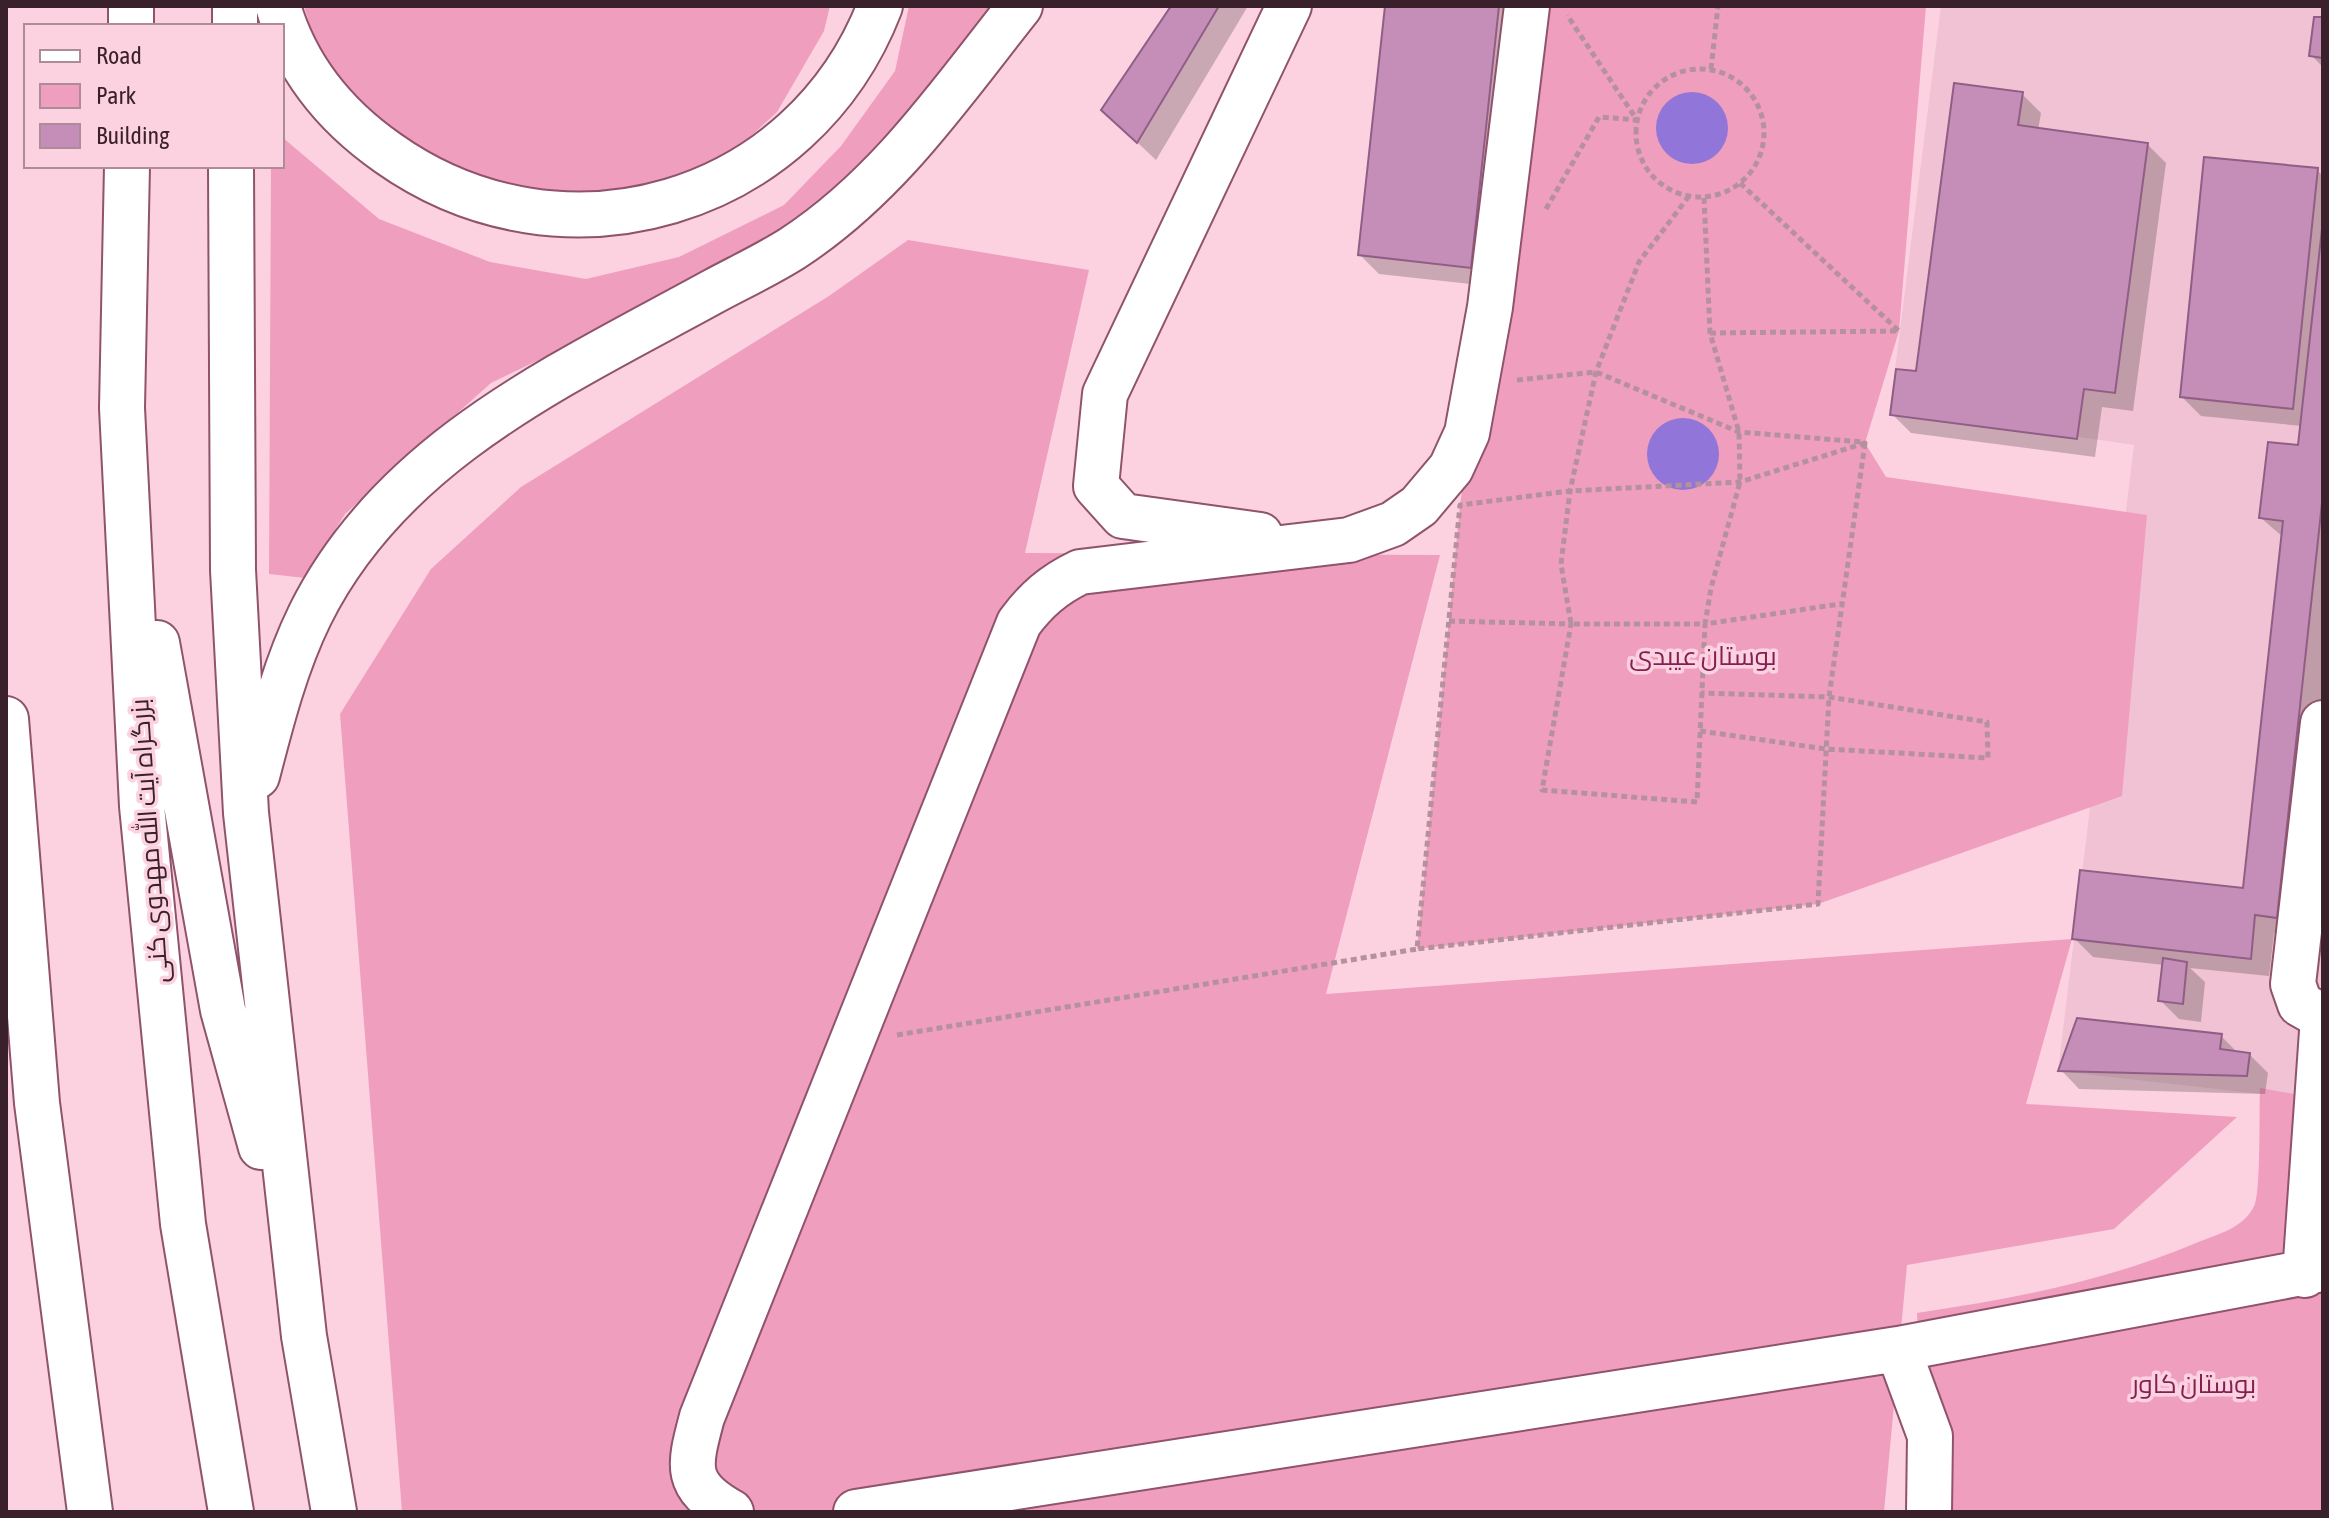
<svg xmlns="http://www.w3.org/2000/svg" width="2329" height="1518" font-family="'Asap Condensed',Cairo,sans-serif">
  <rect width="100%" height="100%" fill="#fcd2e1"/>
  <path fill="#f0c2d3" d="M1941,6H2323V1101L2058,1071L2134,445L1890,409Z"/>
  <path fill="#f09ebe" d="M304,6H830L824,31L777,112L711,173L617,196L518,193L393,140L324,72Z
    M909,6H994L858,175L747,259L491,383L345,514L305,578L269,574L271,166H282V137L379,219L490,262L586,279L679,257L784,205L841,146L895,71Z
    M1536,6H1926L1899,331L1865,443L1886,477L2147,515L2122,796L1818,904L1417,949L1460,505Z
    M908,240L1089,270L1025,553L1440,555L1326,994L2072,939L2026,1104L2237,1117L2114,1229L1907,1265L1884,1512H402L340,714L431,569L521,487L829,296Z
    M2260,1088L2323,1099V1512H1919L1923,1441L1917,1313C2016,1298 2103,1282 2196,1243C2218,1234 2245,1228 2255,1204C2261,1187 2259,1111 2260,1088Z"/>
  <path fill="#9175d8" d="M1656 128a36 36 0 1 1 72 0a36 36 0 1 1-72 0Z
    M1647 454a36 36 0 1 1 72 0a36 36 0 1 1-72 0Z"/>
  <path fill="#0003" d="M1173,6H1248L1156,160L1122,128Z
    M1387,6H1515L1489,286L1379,274L1360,255Z
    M2323,19V67L2311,55Z
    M2022,94L2041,113L2038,130L2147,144L2166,163L2133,411L2102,407L2095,457L1911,433L1892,414L1918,373Z
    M2317,170L2323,176V680L2295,936L2274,933L2269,976L2190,968L2205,982L2201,1022L2179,1019L2160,1000L2164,965L2093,957L2074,938L2245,890L2283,537L2261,518L2300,447L2302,426L2201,416L2182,397Z
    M2221,1036L2238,1053L2249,1054L2268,1073L2265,1094L2079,1089L2061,1070Z"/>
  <path fill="#c48eb8" stroke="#905e85" stroke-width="2" d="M1171,6H1219L1137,143L1101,110Z
    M1385,6H1499L1471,268L1358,255Z
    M2314,17H2323V58L2309,56Z
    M1954,83L2023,92L2018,125L2148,143L2115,393L2084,389L2077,439L1890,415L1896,369L1916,371Z
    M2204,157L2318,168L2293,409L2180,397Z
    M2323,220V494L2277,918L2255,915L2251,959L2072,939L2080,870L2243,888L2283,521L2259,518L2268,442L2298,445Z
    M2163,958L2187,962L2183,1004L2158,1001Z
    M2077,1018L2222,1034L2220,1049L2250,1053L2247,1076L2058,1071Z"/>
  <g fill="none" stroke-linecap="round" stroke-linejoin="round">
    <g stroke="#8f536c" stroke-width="48">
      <path id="minor" d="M1260,535L1123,516L1096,486L1105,394L1289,6
        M2323,723L2293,984L2300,1004L2323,1017
        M2305,1275L2323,1017
        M1898,1349L1930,1436L1929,1512
        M731,1512C683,1485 689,1466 702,1417L1019,623C1036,600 1053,585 1080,572L1349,540L1393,524L1419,506L1451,468L1467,433L1490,307L1527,6
        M856,1512L1898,1349L2323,1269"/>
    </g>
    <g stroke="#8f536c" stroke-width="48">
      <path id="highway" d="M278,6C296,69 335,116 388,153C563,277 803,206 880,6
        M131,26V6
        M235,26V6
        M127,166L122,408L142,806L183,1224L231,1512
        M231,166L233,570L246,813L304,1336L334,1512
        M157,643L223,1010L261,1147
        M6,719L37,1103L90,1512
        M257,776C271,722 285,666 310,615C391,451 561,375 714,291C740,277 768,264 793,248C888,186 951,93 1020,6"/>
    </g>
    <path stroke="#b5919e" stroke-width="5" stroke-dasharray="6 4" stroke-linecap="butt" d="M1711,69L1718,6
      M1636 133a64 64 0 1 1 128 0a64 64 0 1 1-128 0Z
      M1689,196L1639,262L1596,372L1570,491L1561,564L1571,624H1705L1711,588L1740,482L1739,432L1710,333L1704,197
      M1546,209L1599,117L1637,120L1567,15
      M1710,333L1899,331L1740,183
      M1517,380L1596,372L1739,432L1862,442
      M1865,443L1829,697L1818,904L1417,949L1460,505L1570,491L1740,482Z
      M1449,621L1571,624L1542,790L1697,802L1705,624L1840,604
      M1700,731L1826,749L1988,758L1987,722L1829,697L1701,693
      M897,1035L1417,949"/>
    <use href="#minor" stroke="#fff" stroke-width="44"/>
    <use href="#highway" stroke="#fff" stroke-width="44"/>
  </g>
  <g text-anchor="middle" stroke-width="7" stroke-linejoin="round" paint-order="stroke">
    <g font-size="26" fill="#832051" stroke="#fcd2e1">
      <text x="1703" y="665">بوستان عیبدی</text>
      <text x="2194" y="1393">بوستان کاور</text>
    </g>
    <g font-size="26" fill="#3a202a" stroke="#fcd2e1">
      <text transform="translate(149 841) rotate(-94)" y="9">بزرگراه آیت الله مهدوی کنی</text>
    </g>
  </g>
  <rect width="2329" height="1518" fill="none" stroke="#3a202a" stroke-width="16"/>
  <rect x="24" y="24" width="260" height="144" fill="#fcd2e1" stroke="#ae8b98" stroke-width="2"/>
  <rect x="40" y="50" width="40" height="12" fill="#ffffff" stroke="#ae8b98" stroke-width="2"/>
  <text x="96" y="64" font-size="24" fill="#3a202a">Road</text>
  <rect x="40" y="84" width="40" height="24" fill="#f09ebe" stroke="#ae8b98" stroke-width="2"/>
  <text x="96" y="104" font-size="24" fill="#3a202a">Park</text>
  <rect x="40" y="124" width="40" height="24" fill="#c48eb8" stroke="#ae8b98" stroke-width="2"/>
  <text x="96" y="144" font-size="24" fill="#3a202a">Building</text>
</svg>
